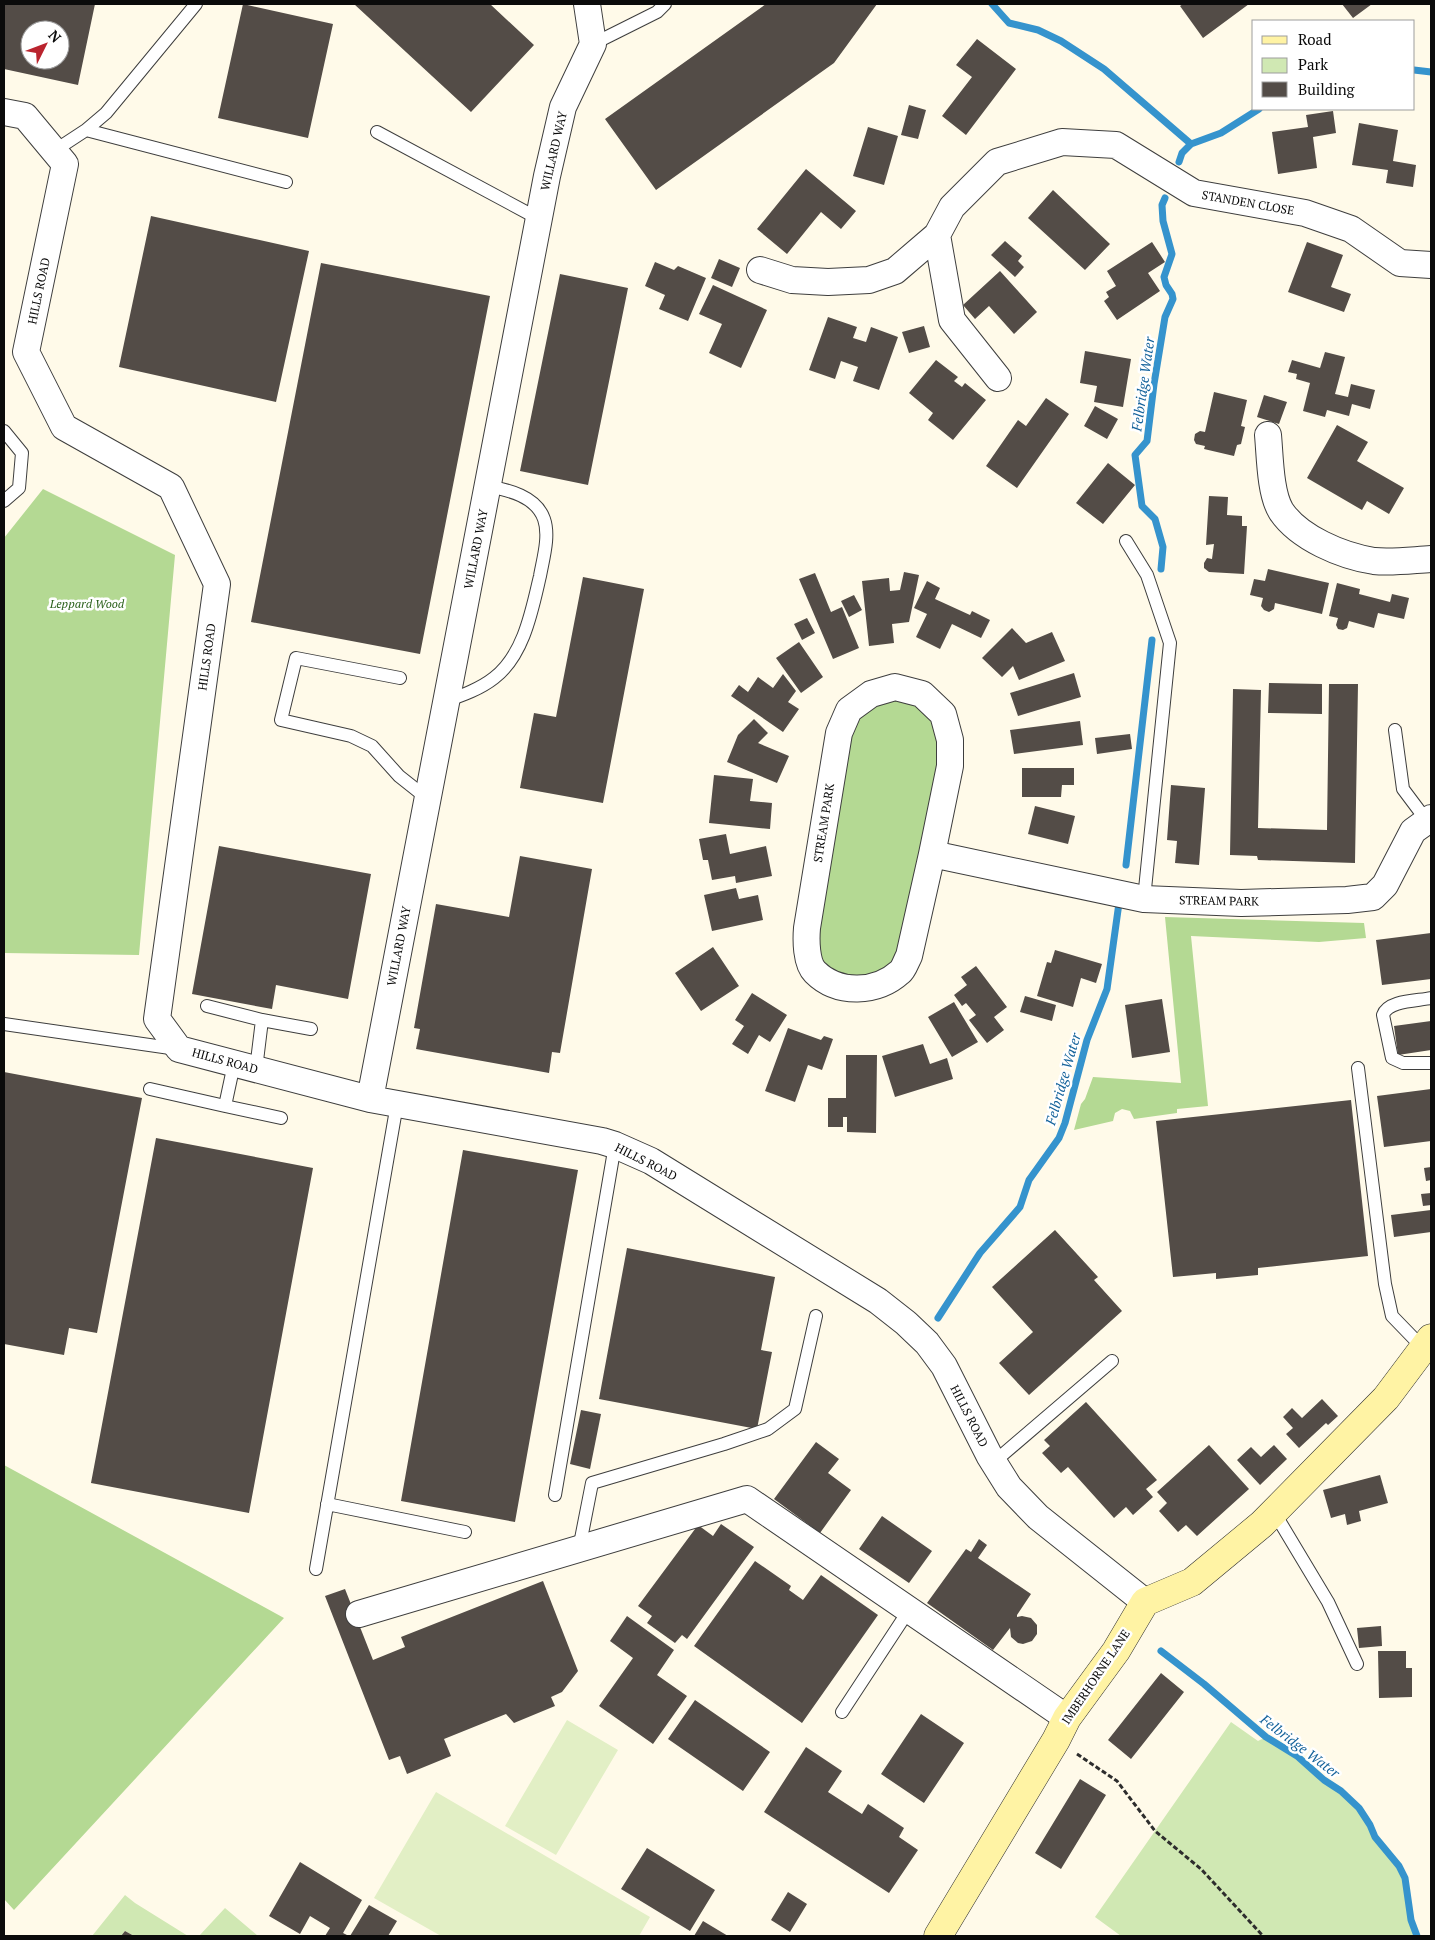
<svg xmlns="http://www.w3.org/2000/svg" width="1435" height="1940" font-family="'PT Serif',serif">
  <rect width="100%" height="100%" fill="#fffae9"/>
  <path fill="#d0e8b3" d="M1231,1722L1258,1741L1266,1737L1297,1756L1324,1780L1341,1791L1359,1808L1370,1825L1375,1837L1399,1866L1405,1878L1411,1920L1417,1936H1121L1095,1917Z
    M125,1895L135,1903L188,1936H134L125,1931L121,1936H92Z
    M225,1908L258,1936H199Z"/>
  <path fill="#b4d993" d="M43,489L175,555L139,955L4,953V538Z
    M881,697L916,703L933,718L941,759L902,954L871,978L834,974L818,958L815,913L848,730L857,714Z
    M1165,917L1364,923L1366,938L1319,942L1191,936L1208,1106L1177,1109V1113L1134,1119L1130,1111L1122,1109L1115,1113L1113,1121L1074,1130L1081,1104L1085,1099L1093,1077L1181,1083Z
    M4,1465L284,1618L14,1910L4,1899Z"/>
  <path fill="#e2efc5" d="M567,1720L618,1750L556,1855L505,1826Z
    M436,1792L650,1917L639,1936H441L374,1898Z"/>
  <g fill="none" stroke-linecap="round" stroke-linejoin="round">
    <path stroke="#3593cd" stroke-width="7" d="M992,4L1009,23L1038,30L1061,41L1104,69L1191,144L1182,153L1179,162
      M1414,70L1431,72
      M1191,144L1221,133L1259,109
      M1161,569L1163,547L1155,519L1142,506L1135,455L1147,441L1154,384L1165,317L1173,299L1172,294L1166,285L1164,277L1172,254L1163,221L1162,205L1165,198
      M1126,865L1152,640
      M938,1318L980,1253L1020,1207L1029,1180L1059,1138L1065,1123L1087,1040L1107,989L1119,903
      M1161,1651L1204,1684L1266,1737L1297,1756L1324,1780L1341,1791L1359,1808L1370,1825L1375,1837L1399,1866L1405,1878L1411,1920L1417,1936"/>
  </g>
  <path fill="#534c47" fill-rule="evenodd" d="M4,4H95L78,85L4,69ZM30,30H60V60H30Z
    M243,4L333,24L308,138L218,118Z
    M354,4H490L534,45L471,112Z
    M766,4H877L834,63L656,190L605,119Z
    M1183,4H1249L1203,38L1180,6Z
    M1342,4H1372L1353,18Z
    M977,39L1016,69L966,135L942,116L972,77L956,65Z
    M909,105L926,110L918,139L901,135Z
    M1333,111L1336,133L1313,137L1317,168L1278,174L1272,132L1308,127L1306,115Z
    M1359,123L1398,130L1393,161L1416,165L1413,187L1386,183L1388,170L1352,165Z
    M868,127L898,136L884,185L853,176Z
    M806,169L856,211L841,229L821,212L787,254L757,229Z
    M1053,190L1110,244L1085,270L1028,218Z
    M151,216L309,251L276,402L119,367Z
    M1005,241L1022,256L1018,261L1024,267L1015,277L991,255Z
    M1152,242L1165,262L1148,273L1160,291L1117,320L1104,301L1109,297L1106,292L1116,286L1107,271Z
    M1307,242L1343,255L1331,287L1351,294L1344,312L1288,292Z
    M719,259L740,268L732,287L711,278Z
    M655,262L674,270L678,266L706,278L688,321L659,309L665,295L645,286Z
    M321,263L490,296L420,654L251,622Z
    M1000,271L1037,312L1014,334L989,306L975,319L963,305Z
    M560,274L628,288L588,485L520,471Z
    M713,285L767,310L741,368L709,353L722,324L699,314Z
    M828,317L857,327L853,338L866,342L871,327L898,337L879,390L853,381L858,367L841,361L835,379L809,370Z
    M924,326L930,347L909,353L902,332Z
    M1085,351L1131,359L1123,407L1094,402L1097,386L1080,383Z
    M1325,352L1345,357L1335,394L1348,397L1351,384L1375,390L1370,409L1352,404L1349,416L1327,410L1325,417L1303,411L1310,383L1296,379L1297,374L1288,372L1292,360L1320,368Z
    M936,360L958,377L954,381L962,387L965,383L986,400L953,440L928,420L933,413L909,393Z
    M1214,392L1247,400L1241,426L1245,427L1241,444L1237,445L1234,456L1204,449L1205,446L1196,444L1194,440L1195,434L1200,431L1205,432Z
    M1264,395L1287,402L1279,424L1257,417Z
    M1046,398L1069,414L1017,488L986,466L1018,420L1026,426Z
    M1095,406L1118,419L1107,439L1084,426Z
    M1337,425L1368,442L1357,461L1404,488L1389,514L1367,501L1362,510L1307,478Z
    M1108,463L1135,485L1103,524L1076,503Z
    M1209,496L1228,497L1227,515L1242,516V526H1247L1244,574L1209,572L1204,568V563L1207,558L1212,559L1214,544L1206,545Z
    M1268,569L1329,583L1322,614L1275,603L1274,609L1269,612L1264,610L1261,606L1263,598L1250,595L1254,579L1265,581Z
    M904,572L919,575L909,622L892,624L894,643L869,646L862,581L889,578L890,591L900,590Z
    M815,573L831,612L842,607L859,648L833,659L799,579Z
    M583,577L644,589L603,803L520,788L534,713L556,717Z
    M927,581L940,588L935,599L970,615L972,611L990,620L981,638L952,624L940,649L916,637L927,614L914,608Z
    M1337,583L1360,589L1359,594L1390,602L1392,594L1409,598L1404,619L1378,613L1374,628L1349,621L1347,628L1343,630L1338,629L1336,625L1338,618L1329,616Z
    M854,595L862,610L849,617L841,601Z
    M807,618L815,633L802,640L794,624Z
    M1012,628L1026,643L1052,632L1065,661L1019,680L1013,666L1002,677L982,658Z
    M799,642L823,677L801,693L776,658Z
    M1074,673L1081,697L1018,716L1010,693Z
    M783,674L796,691L788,702L799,709L783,732L731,696L739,685L748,692L758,677L773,688Z
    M1269,683L1322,684V714L1268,713Z
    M1329,684H1358L1355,863L1258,860L1257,856L1230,855L1233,689L1261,690L1258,828L1327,830Z
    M754,719L768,733L758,743L789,756L777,783L727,762L738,735Z
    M1080,721L1083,745L1014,754L1010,730Z
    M1130,734L1132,749L1097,754L1095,738Z
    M1022,768H1074V785H1062L1061,797H1022Z
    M714,775L753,779L750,801L772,803L770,829L709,823Z
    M1171,785L1205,788L1199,865L1175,863L1177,841L1167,840Z
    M1035,806L1075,816L1068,844L1028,834Z
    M726,834L730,854L766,846L772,876L736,883L735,876L712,880L708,860H703L699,839Z
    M219,846L371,874L348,999L276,985L272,1009L192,994Z
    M520,856L592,869L560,1053L552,1052L549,1073L416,1049L420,1029L414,1028L436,904L509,917Z
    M736,888L739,899L758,895L763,920L712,931L704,895Z
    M1431,933V979L1382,985L1376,940Z
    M713,947L739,986L701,1011L675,973Z
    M1055,950L1102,964L1096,983L1081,978L1073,1007L1037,996L1047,962L1051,963Z
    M976,966L1007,1007L994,1017L1004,1030L987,1043L969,1020L976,1015L966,1003L962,1006L954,995L967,985L961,977Z
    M752,993L787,1015L770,1042L759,1035L748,1054L732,1044L744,1026L735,1020Z
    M1025,996L1056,1005L1052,1021L1020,1012Z
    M1162,999L1170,1052L1132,1058L1125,1005Z
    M954,1002L978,1042L952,1057L928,1017Z
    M1431,1021V1050L1398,1055L1394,1026Z
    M788,1028L821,1040L824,1036L833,1039L822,1070L808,1065L795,1102L765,1091Z
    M923,1044L930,1064L947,1058L953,1079L895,1097L882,1056Z
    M846,1055H877L876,1133L847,1132V1117H843V1127H828V1098H846Z
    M4,1072L142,1098L97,1333L69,1328L64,1355L4,1344Z
    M1431,1089V1141L1384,1147L1377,1096Z
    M1351,1100L1368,1256L1258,1268V1275L1216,1279V1273L1173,1277L1156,1121Z
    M156,1138L313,1168L249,1513L91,1483Z
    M463,1150L578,1170L515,1522L401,1501Z
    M1431,1167V1180L1426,1181L1424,1168Z
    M1431,1193V1205L1423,1206L1421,1194Z
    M1431,1210V1232L1394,1237L1391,1215Z
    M1055,1230L1098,1277L1094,1280L1122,1311L1029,1395L999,1363L1033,1332L992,1287Z
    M627,1248L775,1277L761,1350L772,1352L757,1429L599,1399Z
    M1322,1399L1338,1416L1328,1425L1326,1423L1299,1448L1286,1434L1293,1428L1283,1417L1292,1408L1302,1418Z
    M1086,1402L1157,1480L1146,1489L1153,1497L1133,1515L1126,1507L1114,1518L1068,1467L1061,1473L1042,1453L1050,1446L1044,1440Z
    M581,1410L601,1414L590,1469L570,1464Z
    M816,1442L839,1459L828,1473L851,1490L820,1533L774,1499Z
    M1209,1445L1249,1489L1197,1536L1186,1525L1178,1532L1159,1511L1167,1503L1157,1492Z
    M1274,1445L1287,1459L1260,1485L1237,1460L1251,1447L1261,1457Z
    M1380,1475L1388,1503L1359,1511L1361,1521L1347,1525L1345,1514L1331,1518L1323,1490Z
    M882,1516L932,1551L909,1583L859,1549Z
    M721,1524L754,1547L687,1639L682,1635L675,1643L647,1623L652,1616L638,1606L698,1525L713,1536Z
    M979,1539L987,1545L978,1558L1031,1594L1017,1615V1617L1022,1616L1031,1618L1037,1625V1634L1032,1641L1023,1644L1018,1643L1011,1637L1010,1628L993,1650L927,1603L966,1549L971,1552Z
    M755,1561L791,1586L789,1590L803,1600L821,1575L878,1615L802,1723L694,1646Z
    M543,1581L578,1671L562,1692L551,1697L555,1706L514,1723L506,1714L444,1739L451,1756L407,1774L400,1756L389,1760L325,1596L345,1589L373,1660L405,1647L401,1637Z
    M627,1616L674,1650L657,1675L687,1696L653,1744L599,1706L633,1658L610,1641Z
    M1381,1626L1382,1646L1359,1648L1357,1628Z
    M1378,1651H1406V1668H1412V1697L1379,1698Z
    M1161,1673L1184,1692L1131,1759L1108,1740Z
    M695,1700L770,1752L743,1791L668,1739Z
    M921,1714L964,1743L924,1803L881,1774Z
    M806,1747L842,1771L828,1792L862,1814L868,1804L904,1828L899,1837L918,1850L889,1893L764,1812Z
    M1080,1779L1106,1795L1061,1869L1035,1853Z
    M647,1848L715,1890L690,1931L621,1889Z
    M300,1862L362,1900L343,1933L349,1936H325L330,1928L310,1916L300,1934L269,1916Z
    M788,1892L807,1904L790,1932L771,1920Z
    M369,1905L397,1921L388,1936H350Z
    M703,1921L728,1936H694Z
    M125,1931L134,1936H121Z"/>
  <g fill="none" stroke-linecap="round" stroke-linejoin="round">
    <g stroke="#3e3e3e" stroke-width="14">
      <path id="lane" d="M593,44L657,12L665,4
        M86,130L286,182
        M377,132L539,219
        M54,151L86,130L106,113L196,4
        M4,431L22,453L19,488L4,501
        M1126,541L1147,575L1170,643L1144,899
        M400,678L296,658L281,720L351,736L372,746L399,776L428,799
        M446,701C463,695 480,689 494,678C524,655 532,610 540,576C543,559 550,536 544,519C536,496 508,490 488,486
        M1395,730L1403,789L1427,821
        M1431,998C1418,1001 1388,1000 1383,1015L1392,1058L1403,1063H1431
        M207,1006L262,1020
        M4,1024L177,1049
        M1358,1068L1385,1284L1392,1316L1423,1348
        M256,1069L262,1020L311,1029
        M150,1089L225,1106L234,1064
        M225,1106L281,1118
        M994,1462L1112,1361
        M555,1495L615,1145
        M327,1504L465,1532
        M1274,1512L1328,1602L1357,1664
        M579,1549L592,1483L724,1444L768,1429L795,1409L816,1316
        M316,1569L397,1104
        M842,1712L909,1610"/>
    </g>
    <g stroke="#3e3e3e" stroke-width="28">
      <path id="street" d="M4,112L25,116L65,164L26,352L64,427L171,487L217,584L157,1019L179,1049L370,1099L602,1141L615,1145L651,1161L878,1301L906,1323L927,1343L944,1366L989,1455L1009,1487L1038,1517L1145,1602
        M937,235L952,320L998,378
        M760,270L792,280L828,282L869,280L895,271L937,235L952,207L997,162L1062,142L1116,145L1194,193L1305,213L1351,229L1400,263L1431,265
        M1268,435C1270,456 1270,493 1281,511C1299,538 1342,556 1374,561C1392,563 1413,560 1431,559
        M932,854L950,766V740L943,714L922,694L895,687L871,694L849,710L839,733L807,928C806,940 806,963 815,972C838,995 877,993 900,972C904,969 906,961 909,956L932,854L1144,899L1241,903L1347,900L1373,897L1385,885L1413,831L1431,818
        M370,1099L547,176L563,107L593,44L587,4
        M359,1614L747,1499L1067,1718"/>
    </g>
    <g stroke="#2d2d2d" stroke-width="29">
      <path id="secondary" d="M938,1936L1056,1740L1067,1718L1116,1651L1145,1602L1192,1582L1262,1524L1386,1398L1431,1338"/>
    </g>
    <path stroke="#2d2d2d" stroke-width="3" stroke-dasharray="5 2.5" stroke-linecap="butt" d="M1077,1754L1117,1781L1155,1831L1201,1869L1263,1936"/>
    <use href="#lane" stroke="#fff" stroke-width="12"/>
    <use href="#street" stroke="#fff" stroke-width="26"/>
    <use href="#secondary" stroke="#fff3a4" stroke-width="28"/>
  </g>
  <g text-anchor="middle" stroke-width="5" stroke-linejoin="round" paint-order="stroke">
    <g font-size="12" fill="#0b0b0b" stroke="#fff">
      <text transform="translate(554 151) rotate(-77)" y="4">WILLARD WAY</text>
      <text transform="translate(1248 203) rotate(10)" y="4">STANDEN CLOSE</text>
      <text transform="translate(39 291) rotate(-78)" y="4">HILLS ROAD</text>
      <text transform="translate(476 549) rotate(-79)" y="4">WILLARD WAY</text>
      <text transform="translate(207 657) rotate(-82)" y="4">HILLS ROAD</text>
      <text transform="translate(824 823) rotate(-81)" y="4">STREAM PARK</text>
      <text transform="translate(1219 901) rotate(1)" y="4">STREAM PARK</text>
      <text transform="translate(399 946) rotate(-79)" y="4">WILLARD WAY</text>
      <text transform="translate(225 1061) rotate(15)" y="4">HILLS ROAD</text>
      <text transform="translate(646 1162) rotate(27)" y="4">HILLS ROAD</text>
      <text transform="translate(969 1416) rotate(63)" y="4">HILLS ROAD</text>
      <text transform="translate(1096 1677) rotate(-56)" y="4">IMBERHORNE LANE</text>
    </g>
    <g font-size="12" font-style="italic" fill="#2c611c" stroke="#fff">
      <text x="87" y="608">Leppard Wood</text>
    </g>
    <g font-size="14" font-style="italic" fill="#15639b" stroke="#fff">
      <text transform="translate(1143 384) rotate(-82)" y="5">Felbridge Water</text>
      <text transform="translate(1063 1079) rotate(-74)" y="5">Felbridge Water</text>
      <text transform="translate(1300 1746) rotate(37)" y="5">Felbridge Water</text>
    </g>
  </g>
  <rect width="1435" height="1940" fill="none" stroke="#0b0b0b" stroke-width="10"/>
  <rect x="1252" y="20" width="162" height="90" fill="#ffffff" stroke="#9d9d9d"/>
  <rect x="1262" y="36" width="25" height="8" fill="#fff3a4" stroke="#9d9d9d"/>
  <text x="1298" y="45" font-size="15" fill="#0b0b0b">Road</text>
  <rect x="1262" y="58" width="25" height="15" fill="#d0e8b3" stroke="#9d9d9d"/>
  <text x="1298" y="70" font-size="15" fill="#0b0b0b">Park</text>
  <rect x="1262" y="82" width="25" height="15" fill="#534c47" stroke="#9d9d9d"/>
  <text x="1298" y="95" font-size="15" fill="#0b0b0b">Building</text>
  <g transform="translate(45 45) rotate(48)"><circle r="24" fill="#ffffff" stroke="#9d9d9d"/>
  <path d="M0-4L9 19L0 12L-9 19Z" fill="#ba242e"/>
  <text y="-8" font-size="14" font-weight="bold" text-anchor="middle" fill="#0b0b0b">N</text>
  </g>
</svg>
